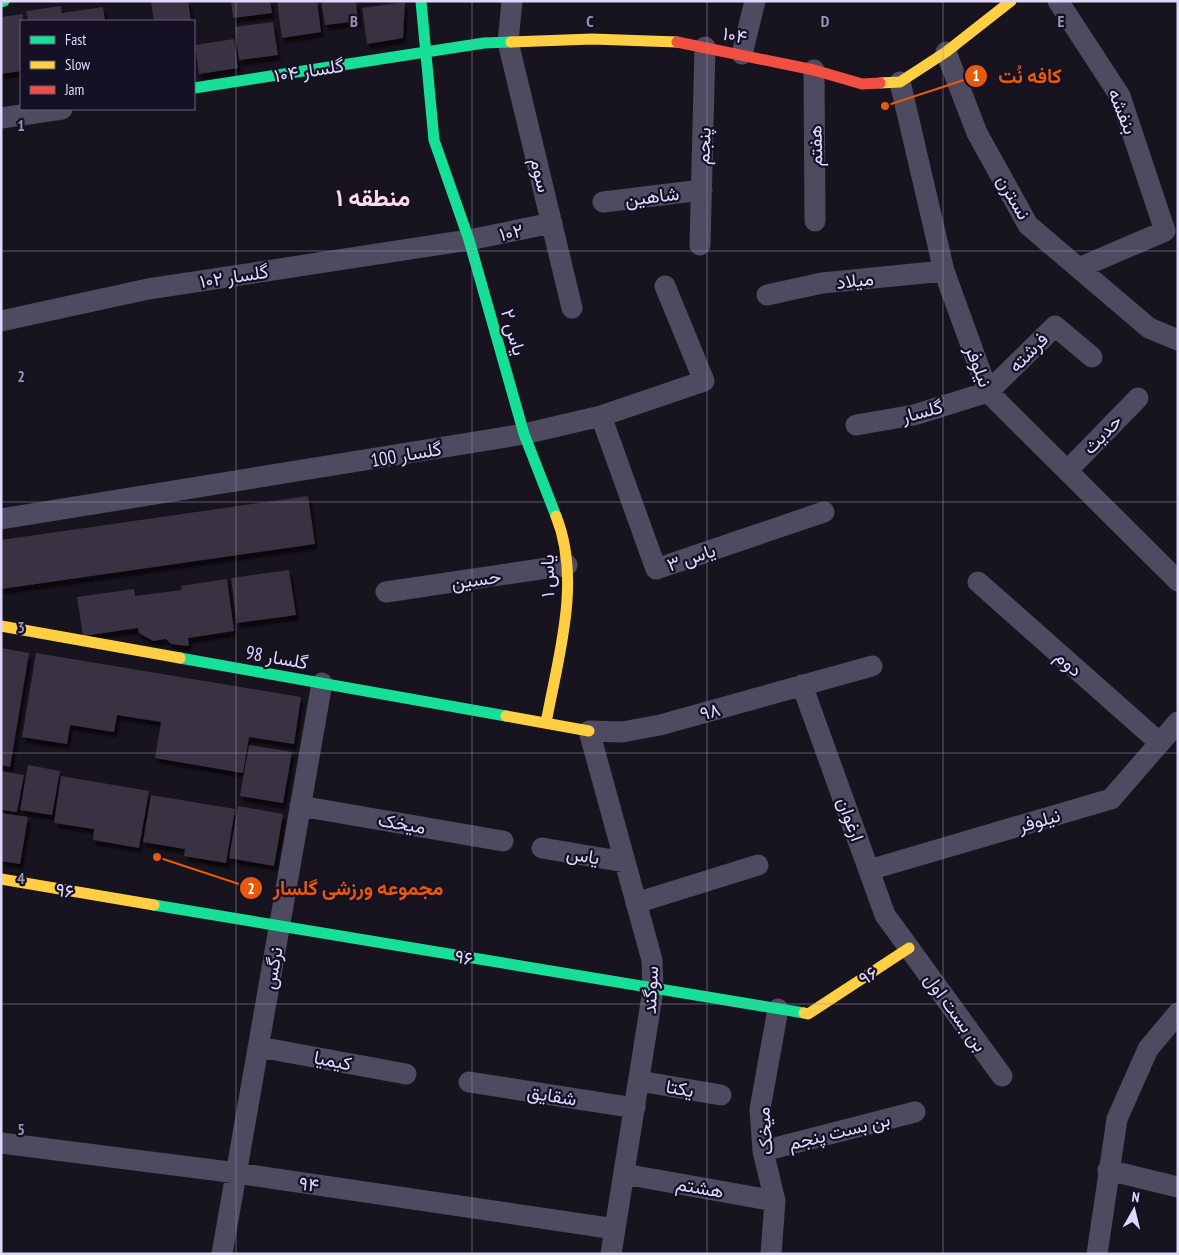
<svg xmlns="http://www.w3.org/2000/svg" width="1179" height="1255" font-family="'PT Sans Narrow',Vazirmatn,sans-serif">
  <defs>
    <filter id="shadow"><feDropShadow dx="3" dy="5.5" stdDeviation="1" flood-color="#0009"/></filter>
  </defs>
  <rect width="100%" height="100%" fill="#18141f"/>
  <path fill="#383242" filter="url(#shadow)" d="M188,1L191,21H154L151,2Z
    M231,1H270L272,13L233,18Z
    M277,1H317L321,32L282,38Z
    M321,1H356L358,21L325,25Z
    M405,2L403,38L367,44L362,8Z
    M61,6L62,13L103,7L105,21H28L26,11Z
    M23,14L21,71L1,74V17Z
    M273,22L278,55L239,60L235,27Z
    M234,39L238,68L199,74L195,45Z
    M308,496L315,544L1,589V540Z
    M289,570L296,615L237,623L231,578Z
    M227,579L234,631L188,638L189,646L171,644L166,639L153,641L139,633L138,628L83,636L77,597L134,589L135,596L182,590L181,586Z
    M1,648L29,653L10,767L1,765Z
    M36,653L301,697L294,744L249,737L243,773L155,758L161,722L117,715L114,732L70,725L67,744L22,737Z
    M249,745L292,752L283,803L240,796Z
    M28,765L60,771L52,815L20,810Z
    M1,771L24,775L17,812L1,810Z
    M61,776L149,791L139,848L93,840L94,829L54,823Z
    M151,795L235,809L226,863L184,856L185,849L143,842Z
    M238,806L283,814L274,866L229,858Z
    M1,813L28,817L20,864L1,861Z"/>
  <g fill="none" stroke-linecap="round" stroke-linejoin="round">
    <path stroke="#4e4a60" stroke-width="21" d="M512,1L508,42L572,308
      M1058,1L1120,96L1165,231L1079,268
      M946,52L977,133L1028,225L1149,328L1178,340
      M742,54L755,1
      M814,70L815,221
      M900,82L944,271L988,392L1178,581
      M1,118L62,109
      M603,202L702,190
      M700,245L705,47
      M767,295L822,283L944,271
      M1,321L148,289L469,240L552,223
      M601,416L656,569L824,512
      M856,425L914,415L988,392L1055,326L1092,357
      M1067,471L1138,398
      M1,519L524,434L601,416L704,381L665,286
      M978,582L1160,743
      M386,592L567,565
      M802,685L885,915L1002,1076
      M300,806L503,841
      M542,848L625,862
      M869,870L1111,799L1178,722
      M636,903L758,865
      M259,1047L406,1074
      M639,1081L721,1095
      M469,1082L635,1108
      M1,1143L237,1173L615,1229
      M763,1151L915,1112
      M1108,1170L1178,1187
      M624,1174L775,1201
      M222,1254L322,683
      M611,1254L653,990L652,960L589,731L622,732L660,725L872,666
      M771,1254L775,1201L763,1151L760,1109L778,1009
      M1097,1254L1117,1119L1148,1049L1178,1013"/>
    <path stroke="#16e098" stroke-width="11" d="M421,1L434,140L469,240L524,434L556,516
      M1,2L4,1
      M194,88L484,43L511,42
      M180,658L506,716
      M154,905L804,1013"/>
    <path stroke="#ffcf43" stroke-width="11" d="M511,42L592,39L677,42
      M880,83L900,82L946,52L1011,1
      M1,626L180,658
      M506,716L589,731
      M546,723C558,657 582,581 556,516
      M1,879L154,905
      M804,1013L808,1014L909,948"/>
    <path stroke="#f24e42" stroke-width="11" d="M677,42L814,70L862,84L880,83"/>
  </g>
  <path fill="none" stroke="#9993af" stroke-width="1" stroke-opacity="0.55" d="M236,1V1254M472,1V1254M707,1V1254M943,1V1254M1,251H1178M1,502H1178M1,753H1178M1,1004H1178"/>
  <g text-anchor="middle" stroke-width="4.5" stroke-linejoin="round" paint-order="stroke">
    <g font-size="19" fill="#dfd7fc" stroke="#161024">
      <text transform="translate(735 35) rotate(11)" y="7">۱۰۴</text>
      <text transform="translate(309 70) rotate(-9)" y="7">گلسار ۱۰۴</text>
      <text transform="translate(1123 111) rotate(68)" y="7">بنفشه</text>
      <text transform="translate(703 146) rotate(-88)" y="7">پنجم</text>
      <text transform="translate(815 146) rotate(-91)" y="7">هفتم</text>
      <text transform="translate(541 175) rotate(76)" y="7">سوم</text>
      <text transform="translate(652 196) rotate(-7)" y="7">شاهین</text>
      <text transform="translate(1014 197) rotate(60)" y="7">نسترن</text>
      <text transform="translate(511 232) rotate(-12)" y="7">۱۰۲</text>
      <text transform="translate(234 276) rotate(-9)" y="7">گلسار ۱۰۲</text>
      <text transform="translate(855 280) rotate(-6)" y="7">میلاد</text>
      <text transform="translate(514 332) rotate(74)" y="7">یاس ۲</text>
      <text transform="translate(1028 352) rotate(-45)" y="7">فرشته</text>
      <text transform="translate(979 366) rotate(69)" y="7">نیلوفر</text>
      <text transform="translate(922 411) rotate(-15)" y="7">گلسار</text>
      <text transform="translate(1102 434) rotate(-46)" y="7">حدیث</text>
      <text transform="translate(406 454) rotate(-10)" y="7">گلسار 100</text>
      <text transform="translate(691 557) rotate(-19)" y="7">یاس ۳</text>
      <text transform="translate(547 576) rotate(-91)" y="7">یاس ۱</text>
      <text transform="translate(476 579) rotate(-8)" y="7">حسین</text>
      <text transform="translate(277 657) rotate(10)" y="7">گلسار 98</text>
      <text transform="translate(1069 663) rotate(42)" y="7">دوم</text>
      <text transform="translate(710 711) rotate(-15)" y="7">۹۸</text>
      <text transform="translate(851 819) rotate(70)" y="7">ارغوان</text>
      <text transform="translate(1039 820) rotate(-16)" y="7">نیلوفر</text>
      <text transform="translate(402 823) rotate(10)" y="7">میخک</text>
      <text transform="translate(583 855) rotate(9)" y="7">یاس</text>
      <text transform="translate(65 890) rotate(9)" y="7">۹۶</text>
      <text transform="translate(464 957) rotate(10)" y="7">۹۶</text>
      <text transform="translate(272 968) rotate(-80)" y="7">نرگس</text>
      <text transform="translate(868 975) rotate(-33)" y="7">۹۶</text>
      <text transform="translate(650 990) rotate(-87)" y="7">سوگند</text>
      <text transform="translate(956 1012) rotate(54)" y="7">بن بست اول</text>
      <text transform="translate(333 1060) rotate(11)" y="7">کیمیا</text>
      <text transform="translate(680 1088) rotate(10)" y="7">یکتا</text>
      <text transform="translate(552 1095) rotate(9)" y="7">شقایق</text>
      <text transform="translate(764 1131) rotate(-94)" y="7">میخک</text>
      <text transform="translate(839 1131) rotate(-14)" y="7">بن بست پنجم</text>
      <text transform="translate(309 1184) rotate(8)" y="7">۹۴</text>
      <text transform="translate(700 1187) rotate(10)" y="7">هشتم</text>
    </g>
    <g font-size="24" font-weight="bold" fill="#fcd9eb" stroke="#161024">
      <text x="373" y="206">منطقه ۱</text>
    </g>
  </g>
  <g font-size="16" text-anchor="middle" font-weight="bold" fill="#9993af" stroke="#161024" stroke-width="4.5" stroke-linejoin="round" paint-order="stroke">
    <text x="354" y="27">B</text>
    <text x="590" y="27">C</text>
    <text x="825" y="27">D</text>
    <text x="1061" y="27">E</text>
    <text x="21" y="131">1</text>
    <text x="21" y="382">2</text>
    <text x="21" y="633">3</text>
    <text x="21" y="884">4</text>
    <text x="21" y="1135">5</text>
  </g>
  <path fill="none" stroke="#e8590c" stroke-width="2" d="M885 106L976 76M157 857L251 888"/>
  <g fill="#e8590c" stroke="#161024" stroke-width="2">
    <circle cx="885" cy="106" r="5"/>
    <circle cx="157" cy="857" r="5"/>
    <circle cx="976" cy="76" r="12"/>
    <circle cx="251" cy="888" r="12"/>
  </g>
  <g font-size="15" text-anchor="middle" font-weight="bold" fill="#fff">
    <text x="976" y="81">1</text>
    <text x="251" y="894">2</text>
  </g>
  <g font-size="20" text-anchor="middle" font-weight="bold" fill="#e8590c" stroke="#161024" stroke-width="4.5" stroke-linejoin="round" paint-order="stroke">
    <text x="1030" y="83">کافه نُت</text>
    <text x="358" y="895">مجموعه ورزشی گلسار</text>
  </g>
  <rect width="1179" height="1255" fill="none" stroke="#dfd7fc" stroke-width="5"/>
  <rect x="20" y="20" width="175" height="90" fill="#161024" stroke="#66607a"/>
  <rect x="30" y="36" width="25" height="8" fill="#16e098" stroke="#66607a"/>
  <text x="65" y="45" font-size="15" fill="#dfd7fc">Fast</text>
  <rect x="30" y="61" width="25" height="8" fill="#ffcf43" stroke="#66607a"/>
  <text x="65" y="70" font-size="15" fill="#dfd7fc">Slow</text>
  <rect x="30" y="86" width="25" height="8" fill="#f24e42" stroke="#66607a"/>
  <text x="65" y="95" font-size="15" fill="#dfd7fc">Jam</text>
  <g transform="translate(1134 1210) rotate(8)" stroke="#161024" stroke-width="4" paint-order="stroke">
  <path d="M0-4L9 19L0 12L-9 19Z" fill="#dfd7fc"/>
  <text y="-8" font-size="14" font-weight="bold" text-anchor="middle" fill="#dfd7fc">N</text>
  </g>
</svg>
